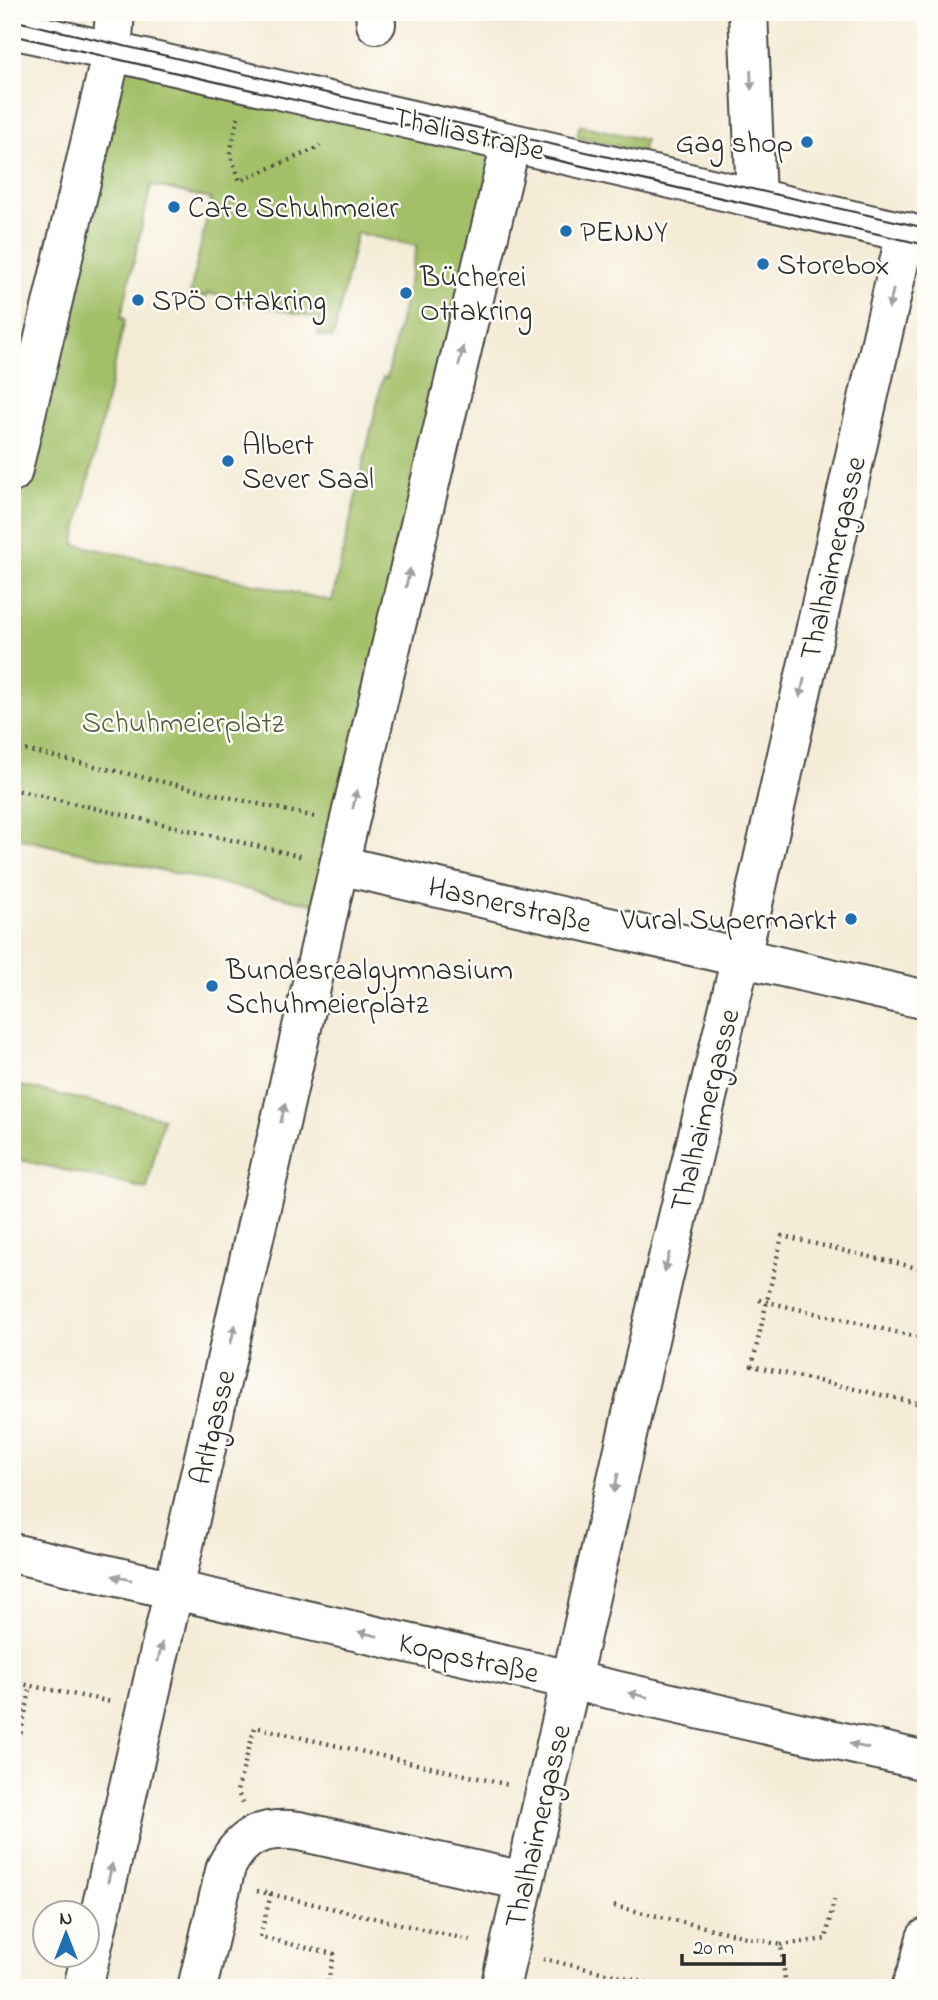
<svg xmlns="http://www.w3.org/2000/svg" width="938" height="2000" font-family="'Indie Flower',sans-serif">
  <rect width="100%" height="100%" fill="#fdfcf7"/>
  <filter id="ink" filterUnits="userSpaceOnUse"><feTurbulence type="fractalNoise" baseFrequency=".0143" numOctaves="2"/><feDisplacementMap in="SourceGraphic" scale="14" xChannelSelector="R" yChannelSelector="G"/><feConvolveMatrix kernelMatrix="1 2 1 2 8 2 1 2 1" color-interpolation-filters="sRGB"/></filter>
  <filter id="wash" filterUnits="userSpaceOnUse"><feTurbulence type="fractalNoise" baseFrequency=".00686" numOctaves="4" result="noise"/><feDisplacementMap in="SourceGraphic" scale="28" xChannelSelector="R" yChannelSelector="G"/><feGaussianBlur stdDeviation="1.57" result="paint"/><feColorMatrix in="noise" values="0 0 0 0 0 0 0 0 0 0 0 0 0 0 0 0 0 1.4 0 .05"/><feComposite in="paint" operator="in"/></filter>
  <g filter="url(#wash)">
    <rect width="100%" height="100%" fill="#f4ecd7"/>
    <path fill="#a3c068" stroke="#67764a" stroke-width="2" fill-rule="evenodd" d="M112,52L511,143L313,904L12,837V461ZM151,185L211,199L190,294L207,297L208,293L321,319L318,335L333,338L357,233L417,246L387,378L383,377L332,601L74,544L125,319L121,318Z
      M580,125L645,140L642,152L577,137Z
      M12,1084L163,1118L147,1189L12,1158Z"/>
  </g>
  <g filter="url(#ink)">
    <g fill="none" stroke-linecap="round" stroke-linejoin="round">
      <g stroke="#494845" stroke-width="42">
        <path id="minor" d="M375,12L376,24
          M748,12L756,198
          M339,865L926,1000
          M83,1988L339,865L511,143
          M197,1988L226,1867C242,1835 264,1826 299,1831L524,1881
          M500,1988L663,1279L741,957L906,232
          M911,1988L919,1966L926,1938"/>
      </g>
      <g stroke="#494845" stroke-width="42">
        <path id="major" d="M12,29L926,237
          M12,473L112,51L115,12
          M12,1553L926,1761"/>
      </g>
      <path stroke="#494845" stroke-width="4.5" stroke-dasharray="2 5" stroke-linecap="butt" d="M238,117L230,154L240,181L315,149L320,145
        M12,747L315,817
        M12,789L304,857
        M926,1270L782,1236L752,1366L926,1405
        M759,1300L926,1339
        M12,1681L31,1686
        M12,1751L15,1739L20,1736L31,1686L112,1702
        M12,1769V1770
        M243,1803L237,1791L255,1727L509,1785
        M257,1891L474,1941
        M271,1894L260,1937L334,1954L327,1988
        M614,1906L781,1945L786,1988
        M781,1945L826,1939L834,1900
        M543,1959L672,1988"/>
      <use href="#minor" stroke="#fff" stroke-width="38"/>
      <use href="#major" stroke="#fff" stroke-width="38"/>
      <path stroke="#2b2b2b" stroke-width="2" d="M12,20L430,117L926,228
        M12,35L926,245"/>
    </g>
    <defs><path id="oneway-solid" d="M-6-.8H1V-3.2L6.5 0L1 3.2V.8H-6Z" transform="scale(1.75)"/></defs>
    <g fill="#a0a0a0">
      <use href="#oneway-solid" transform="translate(751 80) rotate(88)"/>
      <use href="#oneway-solid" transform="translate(891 299) rotate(103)"/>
      <use href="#oneway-solid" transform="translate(461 356) rotate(-77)"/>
      <use href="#oneway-solid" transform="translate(408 578) rotate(-77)"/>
      <use href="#oneway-solid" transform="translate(802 688) rotate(103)"/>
      <use href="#oneway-solid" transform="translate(355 799) rotate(-77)"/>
      <use href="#oneway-solid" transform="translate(283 1113) rotate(-77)"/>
      <use href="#oneway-solid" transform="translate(667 1262) rotate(104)"/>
      <use href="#oneway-solid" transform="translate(233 1334) rotate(-77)"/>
      <use href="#oneway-solid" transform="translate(616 1483) rotate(103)"/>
      <use href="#oneway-solid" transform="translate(122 1578) rotate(-167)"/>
      <use href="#oneway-solid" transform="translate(368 1634) rotate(-167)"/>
      <use href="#oneway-solid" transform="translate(160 1652) rotate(-77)"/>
      <use href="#oneway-solid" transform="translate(638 1695) rotate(-167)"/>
      <use href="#oneway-solid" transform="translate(859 1746) rotate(-167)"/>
      <use href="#oneway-solid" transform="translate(110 1873) rotate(-77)"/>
    </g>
  </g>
  <g fill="#1f6fb2" stroke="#fdfcf7" stroke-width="2.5">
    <circle cx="807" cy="142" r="7"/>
    <circle cx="174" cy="207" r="7"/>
    <circle cx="566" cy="231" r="7"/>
    <circle cx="763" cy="264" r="7"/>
    <circle cx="406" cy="293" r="7"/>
    <circle cx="138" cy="300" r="7"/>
    <circle cx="228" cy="461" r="7"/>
    <circle cx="851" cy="919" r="7"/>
    <circle cx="212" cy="986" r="7"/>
  </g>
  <g text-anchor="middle" stroke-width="5" stroke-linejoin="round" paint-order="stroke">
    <g font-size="30" fill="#2b2b2b" stroke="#fdfcf7">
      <text transform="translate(469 133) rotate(13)" y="10">Thaliastraße</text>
      <text transform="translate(832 558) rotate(-77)" y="10">Thalhaimergasse</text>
      <text transform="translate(510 904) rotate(13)" y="10">Hasnerstraße</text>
      <text transform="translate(704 1110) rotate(-76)" y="10">Thalhaimergasse</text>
      <text transform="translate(212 1427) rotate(-77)" y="10">Arltgasse</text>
      <text transform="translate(469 1657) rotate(13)" y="10">Koppstraße</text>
      <text transform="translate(537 1826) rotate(-77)" y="10">Thalhaimergasse</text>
    </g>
    <g font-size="30" fill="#2b2b2b" stroke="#fdfcf7" text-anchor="start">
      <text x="793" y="152" text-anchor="end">Gag shop</text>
      <text x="188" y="217">Cafe Schuhmeier</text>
      <text x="580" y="241">PENNY</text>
      <text x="777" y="274">Storebox</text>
      <text x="420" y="286">Bücherei<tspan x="420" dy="34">Ottakring</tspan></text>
      <text x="152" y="310">SPÖ Ottakring</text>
      <text x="242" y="454">Albert<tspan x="242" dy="34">Sever Saal</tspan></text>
      <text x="837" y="929" text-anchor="end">Vural Supermarkt</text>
      <text x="226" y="979">Bundesrealgymnasium<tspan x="226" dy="34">Schuhmeierplatz</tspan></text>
    </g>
    <g font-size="30" fill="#555f40" stroke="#fdfcf7">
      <text x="183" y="732">Schuhmeierplatz</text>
    </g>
  </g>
  <rect width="938" height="2000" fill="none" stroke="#fdfcf7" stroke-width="42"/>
  <g transform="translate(66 1934)"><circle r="33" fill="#fdfcf7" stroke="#a9a8a5" stroke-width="2"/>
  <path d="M0-5L12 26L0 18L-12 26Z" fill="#1f6fb2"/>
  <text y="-10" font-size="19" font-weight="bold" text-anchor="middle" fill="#2b2b2b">N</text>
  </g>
  <path d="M682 1954v10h102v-10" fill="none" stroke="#2b2b2b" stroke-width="3.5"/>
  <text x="693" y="1954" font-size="21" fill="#2b2b2b" stroke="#fdfcf7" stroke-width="5" paint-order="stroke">20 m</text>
</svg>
